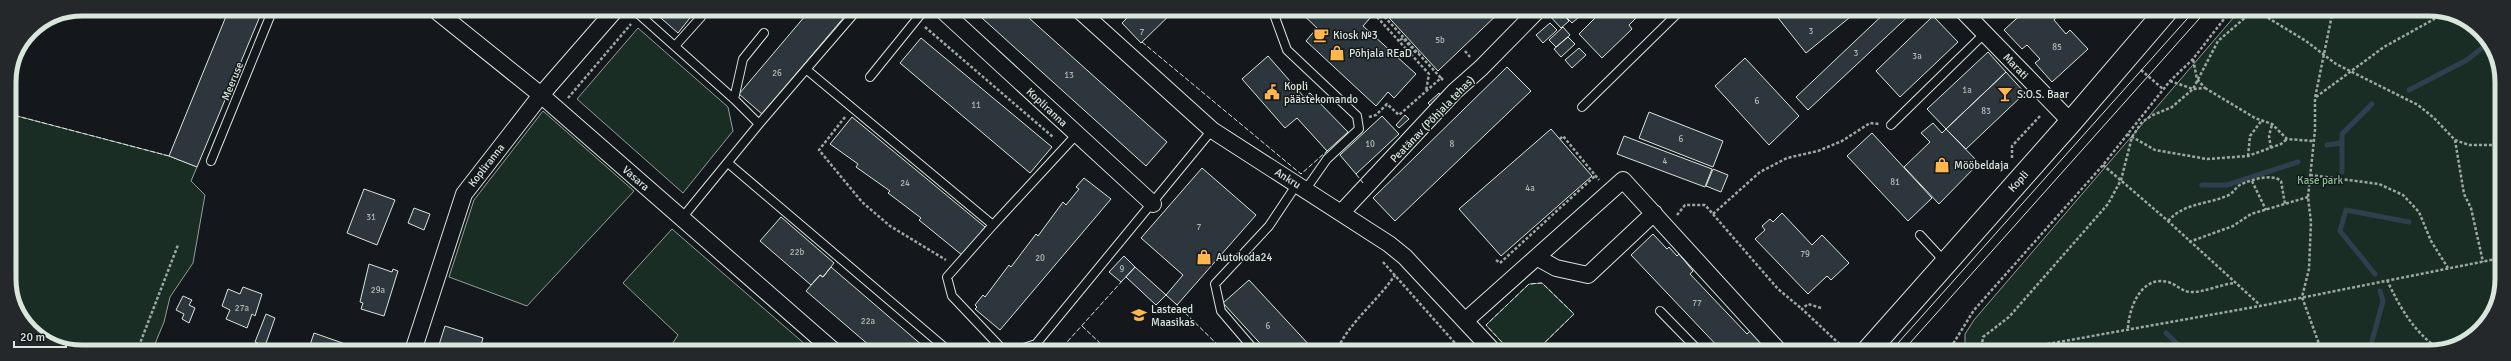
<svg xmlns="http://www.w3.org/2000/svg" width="2511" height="361" font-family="Signika,sans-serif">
  <rect width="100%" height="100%" fill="#14181c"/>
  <path fill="#1a2d24" stroke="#939e99" d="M2240,10H2438L2477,27L2501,67V288L2477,334L2429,352H1965V334L1974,320Z
    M638,28L728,107L733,131L683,193L577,99Z
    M9,102L17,116L169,156L197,167L191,181L205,195L193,263L170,297L164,322L152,351H73L34,334L11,298Z
    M543,111L634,191L527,306L449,277L474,200Z
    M672,229L814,352H667L678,335L623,283Z
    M1542,283L1574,314L1535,352H1511L1486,325L1529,284Z"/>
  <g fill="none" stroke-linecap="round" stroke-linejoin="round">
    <path stroke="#2f3f4d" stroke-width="5" d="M2409,90L2467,60L2487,44
      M2327,145L2341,143
      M2342,172V134L2372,104
      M2202,185H2227L2298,162
      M2375,274L2340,231L2346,210L2409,222
      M2166,333L2186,352
      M2369,352L2383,301L2380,291"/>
  </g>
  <path fill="#2c363c" stroke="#d8e6dc" d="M229,9H263L197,167L169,156Z
    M656,9H697L678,33L654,12Z
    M811,9H851L762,114L739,94Z
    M972,9H1019L1167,142L1146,166Z
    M1136,9H1176L1141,43L1122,23Z
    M1297,9H1378L1363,26L1416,74L1394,98L1388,92L1376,106L1306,41L1317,28Z
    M1381,9H1503L1438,71Z
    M1554,9H1558L1569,21L1561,28L1548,14Z
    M1573,9L1579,17L1572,23L1559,10Z
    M1604,9H1645L1629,25L1632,29L1602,58L1579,34Z
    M1771,9H1860L1806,53Z
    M1889,9H1916L1808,110L1796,97Z
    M2027,9H2051L2057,16L2054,20L2066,34L2070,30L2088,49L2052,82L2035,63L2040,59L2027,45L2022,49L2004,30Z
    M1933,16L1958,42L1900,97L1876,71Z
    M1550,23L1557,30L1543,43L1536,35Z
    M1563,27L1570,35L1556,47L1549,40Z
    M1568,37L1575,44L1561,57L1554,49Z
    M921,38L1052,147L1030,173L900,63Z
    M1579,48L1586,55L1572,68L1565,60Z
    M1988,52L2006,72L1946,129L1927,109Z
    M1268,56L1304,97L1310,93L1348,132L1327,151L1297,118L1285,128L1242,79Z
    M1745,58L1799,116L1769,145L1715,86Z
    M1507,67L1531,91L1395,221L1373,198Z
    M2006,72L2025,93L1966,149L1946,129Z
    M1439,93L1445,100L1434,109L1428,103Z
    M1649,112L1723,141L1713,167L1639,138Z
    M1405,115L1409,119L1399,128L1396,125Z
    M1382,116L1399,134L1356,174L1340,155Z
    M852,117L985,227L962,255L919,220L921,218L888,193L890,191L856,167L858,164L830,144Z
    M1933,123L1942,133L1946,129L1979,163L1939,204L1904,167L1930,142L1921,133Z
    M1551,129L1592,176L1501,256L1459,209Z
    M1872,133L1932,198L1908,221L1847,156Z
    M1624,136L1712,169L1705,187L1617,154Z
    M1202,168L1256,215L1177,305L1166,295L1183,275L1141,238Z
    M1713,169L1728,175L1721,192L1706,186Z
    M1084,178L1111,199L1000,330L975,309L977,307L975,305L983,295L985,297L1009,265L1011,267L1036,234L1038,236L1063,202L1066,205L1079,189L1076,187Z
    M364,189L395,200L377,245L347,233Z
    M414,208L430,214L424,230L408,223Z
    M1782,213L1812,245L1822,235L1849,263L1831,280L1827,276L1808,294L1755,239L1765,230L1762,226L1770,219L1773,222Z
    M781,217L834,263L823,277L820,275L811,285L760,241Z
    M1653,234L1667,249L1669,247L1677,256L1679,254L1693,271L1690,274L1747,334L1750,331L1758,339L1760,337L1770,352H1723L1631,255Z
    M1124,256L1135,267L1121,282L1109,272Z
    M369,264L392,272L393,269L398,271L384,316L361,309L363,303L360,302Z
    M831,267L930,352H877L806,291L820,275L823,277Z
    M1135,267L1166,295L1156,305L1126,277Z
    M1249,280L1312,348L1307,352H1268L1223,303Z
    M243,287L262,294L255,316L252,314L247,328L226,319L230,310L222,306L228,289L240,294Z
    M183,296L192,300L189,305L195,308L189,323L182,319L184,314L176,310Z
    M266,314L275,318L265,346L255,342Z
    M445,326L483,338L479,352L437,351Z
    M314,333L351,346L350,351H308Z
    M1663,345L1670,352H1655Z"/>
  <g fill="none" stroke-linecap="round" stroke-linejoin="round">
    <g stroke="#d8e6dc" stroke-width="10">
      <path id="lane" d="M633,9L734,99L759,124L682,218
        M1272,9L1287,50L1357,116L1359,129L1327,159L1306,189
        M675,46L701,17
        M807,70L993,225L947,277L952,296L1005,352
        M870,77L925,9
        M734,99L743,59L764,33
        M1582,107L1682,9
        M759,124L858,9
        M1891,125L1984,34
        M211,161L273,9
        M728,163L950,352
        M993,225L1077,134
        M1920,235L1946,263
        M1660,311L1700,352
        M1011,352L1036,344L1212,130
        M1256,352L1221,311L1215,284L1269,226L1297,184"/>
    </g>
    <g stroke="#d8e6dc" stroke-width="18">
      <path id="street" d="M434,9L541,95L835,352
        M941,9L1153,204
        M1078,9L1212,130L1389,244L1405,257L1494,352
        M1961,9L2071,122
        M1342,212L1455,91L1481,68L1539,9
        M1538,258L1556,268L1588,275L1654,213
        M1465,321L1623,180L1780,352
        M413,351L464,194L541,95L616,9"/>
    </g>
    <g stroke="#d8e6dc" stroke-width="24">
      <path id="secondary" d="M1867,352L2071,122L2167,10"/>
    </g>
    <path stroke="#9da8a2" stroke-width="2.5" stroke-dasharray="3 2" stroke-linecap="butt" d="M2255,10L2306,41L2336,64L2418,105L2434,118L2455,140L2469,145H2501
      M1381,13L1441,78
      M1377,17L1429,74L1426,91
      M925,27L1053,137
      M1400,40L1403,38L1415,52H1419
      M1465,51L1470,57
      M2141,70L2163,89
      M2170,81L2193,89L2205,88L2197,79L2193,59
      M2205,88L2255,118L2272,124L2287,139L2314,141
      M2316,97L2384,47L2445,13
      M568,98L631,24
      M845,117L819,150L862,202L890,226L946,260
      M1369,117L1376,115L1387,104L1399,115L1441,78L1443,80
      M2127,134L2155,150L2207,159L2248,156L2281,144L2287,139
      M1560,139L1563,136L1599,180
      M2455,140L2464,194L2471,208L2483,262
      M2271,148L2269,136L2272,124
      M2248,156L2250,136L2262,120
      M2012,158V146L2041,115
      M2103,165L2168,221L2260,305
      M2310,175L2379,184L2403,195L2419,212L2431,241L2448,268
      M2252,181L2266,210
      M1713,214L1760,172L1787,158L1818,151L1842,141L1870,123L1879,124
      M1677,215L1685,205H1705L1778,289L1802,309
      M2168,221C2185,202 2207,205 2229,195C2234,192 2236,187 2240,185C2250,180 2272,173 2281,181L2285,204
      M2189,242L2233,226L2251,214L2308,197
      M1496,260L1500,263L1596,175
      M1383,262L1463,352
      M2387,280C2400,308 2413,330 2438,349
      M1821,308L1808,304L1802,309L1848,352
      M2128,328C2129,308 2141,275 2168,282C2176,284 2181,291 2190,292C2203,293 2221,284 2235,283
      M137,351L178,245
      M1336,352C1349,322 1377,302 1395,275
      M1948,352L1974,310L2103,165L2170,81L2193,59L2231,10
      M1981,352L1983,337L2009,317L2108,204L2121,180L2132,137L2142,122L2153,115L2172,107L2193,89L2218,41L2254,10
      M2003,352L2260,306L2501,258
      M2322,352L2302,297L2309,269L2311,222L2308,197L2315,130V98L2333,10"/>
    <use href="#lane" stroke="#14181c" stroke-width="8"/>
    <use href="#street" stroke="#14181c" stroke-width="16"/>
    <use href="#secondary" stroke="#14181c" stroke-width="22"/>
    <path stroke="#d8e6dc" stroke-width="1" d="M1890,352L2195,10
      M1902,352L2207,10"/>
    <path stroke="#d8e6dc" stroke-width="1" stroke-dasharray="5 2" stroke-linecap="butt" d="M1142,42L1301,174L1327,151
      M9,102L17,116L169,156
      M1356,174L1363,183
      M1175,303L1225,352
      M1082,326L1102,345L1096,352
      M1058,352L1123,280
      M1511,352L1486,325L1529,284L1542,283L1574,314L1535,352"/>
  </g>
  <defs>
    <g id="cafe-bare" transform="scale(1.2)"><path d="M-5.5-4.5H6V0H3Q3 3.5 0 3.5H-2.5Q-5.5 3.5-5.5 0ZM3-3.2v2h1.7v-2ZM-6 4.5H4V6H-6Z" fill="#ffb74d" stroke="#14181c" stroke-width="2.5" paint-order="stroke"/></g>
    <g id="shop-bare" transform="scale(1.2)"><path d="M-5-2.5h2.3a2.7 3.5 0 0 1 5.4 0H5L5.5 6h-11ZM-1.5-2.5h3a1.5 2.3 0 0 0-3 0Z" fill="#ffb74d" stroke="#14181c" stroke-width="2.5" paint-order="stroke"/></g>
    <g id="civic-bare" transform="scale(1.2)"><path d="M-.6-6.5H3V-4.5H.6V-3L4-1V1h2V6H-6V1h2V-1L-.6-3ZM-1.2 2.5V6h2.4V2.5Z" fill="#ffb74d" stroke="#14181c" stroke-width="2.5" paint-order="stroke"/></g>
    <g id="bar-bare" transform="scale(1.2)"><path d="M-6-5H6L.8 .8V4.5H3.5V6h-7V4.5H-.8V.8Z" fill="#ffb74d" stroke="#14181c" stroke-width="2.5" paint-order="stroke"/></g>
    <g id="school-bare" transform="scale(1.2)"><path d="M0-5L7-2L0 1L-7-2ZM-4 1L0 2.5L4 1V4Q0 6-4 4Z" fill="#ffb74d" stroke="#14181c" stroke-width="2.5" paint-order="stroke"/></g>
  </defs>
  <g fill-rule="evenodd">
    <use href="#cafe-bare" x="1321" y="35"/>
    <use href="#shop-bare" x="1337" y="53"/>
    <use href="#civic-bare" x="1272" y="92"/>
    <use href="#bar-bare" x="2005" y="94"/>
    <use href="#shop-bare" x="1942" y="165"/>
    <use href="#shop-bare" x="1204" y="257"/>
    <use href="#school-bare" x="1139" y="315"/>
  </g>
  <g text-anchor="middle" stroke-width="3" stroke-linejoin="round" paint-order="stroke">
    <g font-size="9" fill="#adbab4">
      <text x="1811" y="34">3</text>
      <text x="1142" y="35">7</text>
      <text x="1440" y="43">5b</text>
      <text x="2057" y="50">85</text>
      <text x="1856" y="56">3</text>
      <text x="1917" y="59">3a</text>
      <text x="777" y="76">26</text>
      <text x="1069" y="78">13</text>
      <text x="1967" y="93">1a</text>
      <text x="1757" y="104">6</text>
      <text x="976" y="108">11</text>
      <text x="1986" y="114">83</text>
      <text x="1681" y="142">6</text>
      <text x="1370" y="147">10</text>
      <text x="1452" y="147">8</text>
      <text x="1665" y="164">4</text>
      <text x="1895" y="185">81</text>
      <text x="905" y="186">24</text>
      <text x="1530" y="191">4a</text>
      <text x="371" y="220">31</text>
      <text x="1199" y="230">7</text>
      <text x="797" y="255">22b</text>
      <text x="1805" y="257">79</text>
      <text x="1040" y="261">20</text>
      <text x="1122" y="272">9</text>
      <text x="378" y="293">29a</text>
      <text x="1697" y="306">77</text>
      <text x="242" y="311">27a</text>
      <text x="868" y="324">22a</text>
      <text x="1268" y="329">6</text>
    </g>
    <g font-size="11" fill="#d8e6dc" stroke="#14181c" text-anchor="start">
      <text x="1333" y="39">Kiosk №3</text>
      <text x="1349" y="57">Põhjala REaD</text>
      <text x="1284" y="90">Kopli<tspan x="1284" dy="13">päästekomando</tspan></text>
      <text x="2017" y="98">S.O.S. Baar</text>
      <text x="1954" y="169">Mööbeldaja</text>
      <text x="1216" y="261">Autokoda24</text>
      <text x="1151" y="313">Lasteaed<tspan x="1151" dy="13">Maasikas</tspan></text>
    </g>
    <g font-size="11" fill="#d8e6dc" stroke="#14181c">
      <text transform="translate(2016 66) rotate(46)" y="4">Marati</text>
      <text transform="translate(232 81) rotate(-68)" y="4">Meeruse</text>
      <text transform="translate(1047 107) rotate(43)" y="4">Kopliranna</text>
      <text transform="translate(1432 119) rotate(-46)" y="4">Peatänav (Põhjala tehas)</text>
      <text transform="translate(486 165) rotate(-52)" y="4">Kopliranna</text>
      <text transform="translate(636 178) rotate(41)" y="4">Vasara</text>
      <text transform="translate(1288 178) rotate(32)" y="4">Ankru</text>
      <text transform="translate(2018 181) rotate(-48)" y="4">Kopli</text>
    </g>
    <g font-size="11" fill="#8ac095" stroke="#14181c">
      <text x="2320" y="184">Kase park</text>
    </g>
  </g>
  <path d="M0 0H2511V361H0ZM82 16H2429A66 66 0 0 1 2495 82V279A66 66 0 0 1 2429 345H82A66 66 0 0 1 16 279V82A66 66 0 0 1 82 16Z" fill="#24282b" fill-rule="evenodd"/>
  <path fill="none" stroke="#d8e6dc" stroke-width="5" d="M82 16H2429A66 66 0 0 1 2495 82V279A66 66 0 0 1 2429 345H82A66 66 0 0 1 16 279V82A66 66 0 0 1 82 16Z"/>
  <path d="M14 341v6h52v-6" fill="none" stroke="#d8e6dc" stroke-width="2"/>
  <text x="20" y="341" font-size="12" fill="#d8e6dc" stroke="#14181c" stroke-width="3" paint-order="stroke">20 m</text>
</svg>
